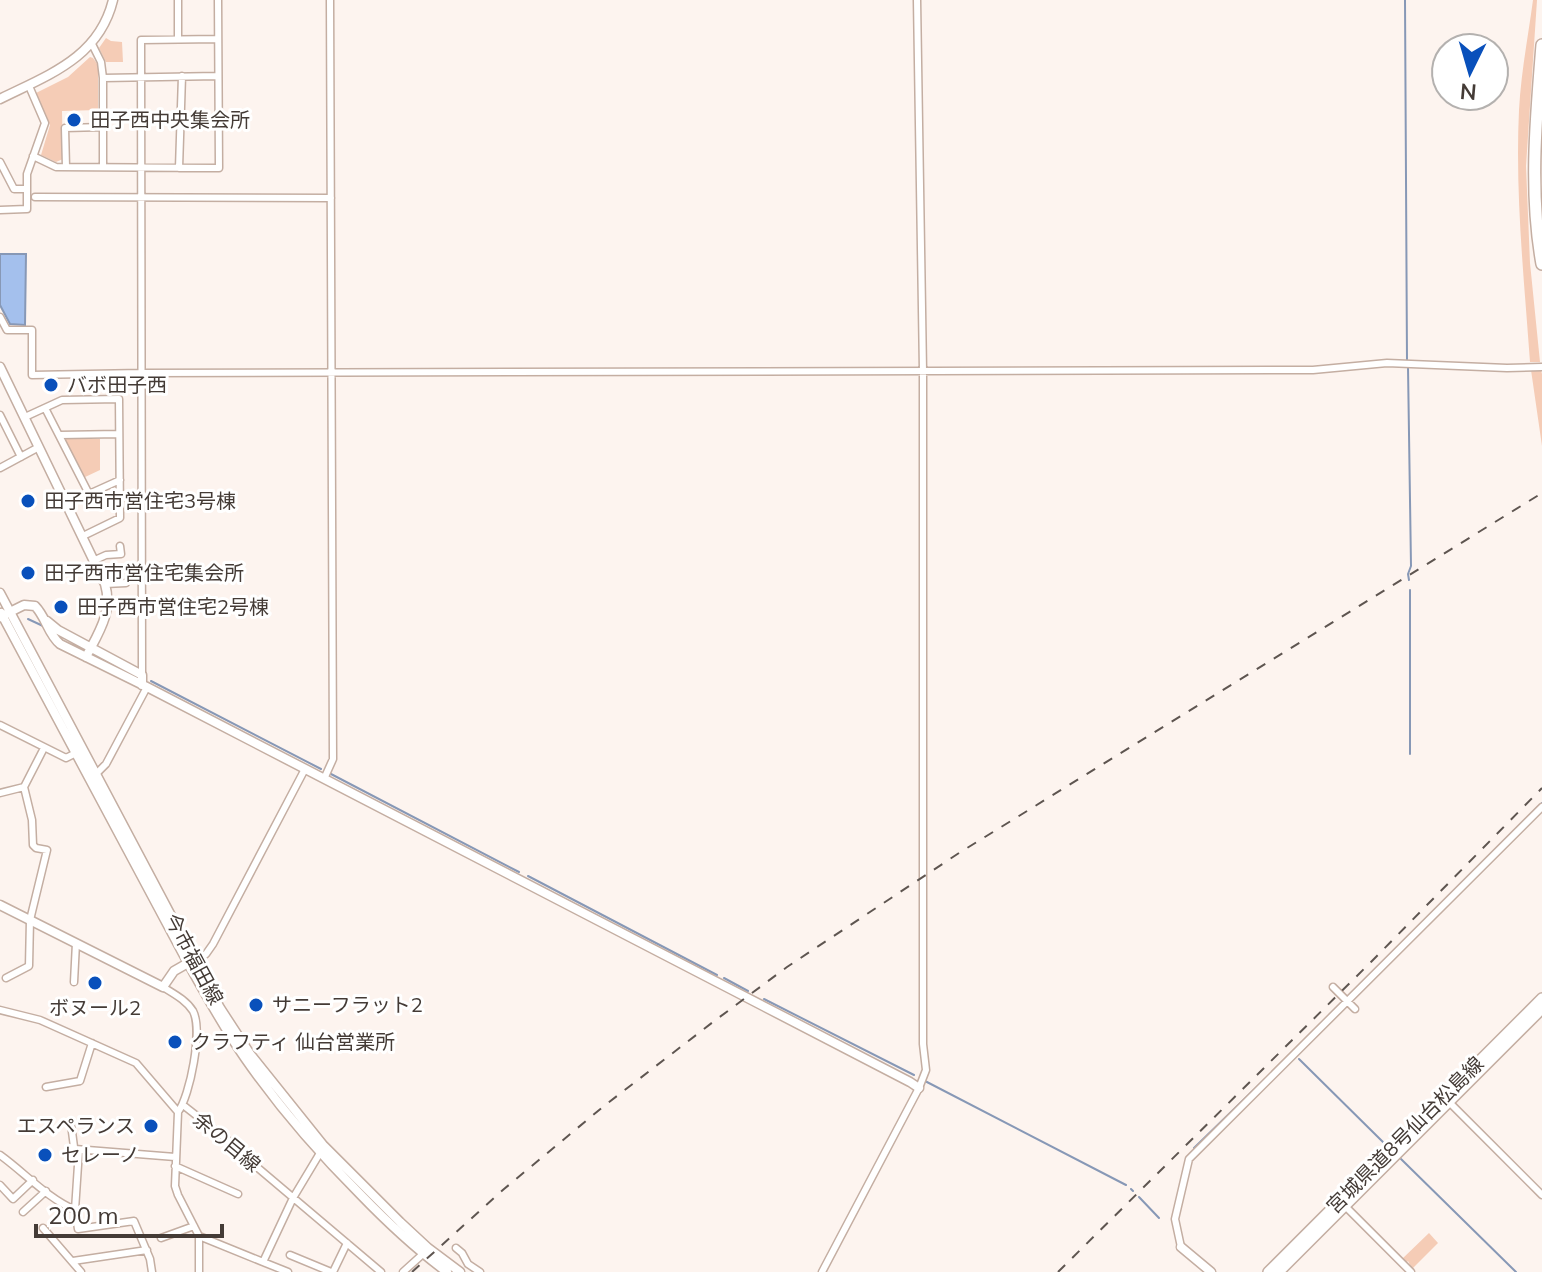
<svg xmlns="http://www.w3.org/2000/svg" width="1542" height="1272" font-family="Mulish,'Noto Sans JP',sans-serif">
  <rect width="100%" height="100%" fill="#fdf4ef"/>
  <path fill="#f5ccb6" d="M1533,0H1537L1526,166L1530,263L1540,362H1530C1524,278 1515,194 1519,110C1521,73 1528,37 1533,0Z
    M106,38L111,41L122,42L123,62H106L99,48Z
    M90,57L93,58L98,65V110L62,111L63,159L56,162L41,155L50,125L36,93L68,77Z
    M1531,370H1541L1542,374V446Z
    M66,438L100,439V470L83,478L65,441Z
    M1429,1233L1438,1243L1412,1269L1408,1261L1406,1263L1402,1259Z"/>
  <path fill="#a4c0ed" stroke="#8798b6" stroke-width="2" d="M0,254H26L25,325L10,324L0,305Z"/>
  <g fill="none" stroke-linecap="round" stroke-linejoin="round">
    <path stroke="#8798b6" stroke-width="2" d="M1405,0L1407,360
      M1408,367L1411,566L1408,574L1409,580
      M1410,590V754
      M28,619L43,626
      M151,681L321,769
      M331,774L519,872
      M528,876L717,975
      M724,978L748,991
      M764,999L914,1075
      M1329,1015L1542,803
      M1299,1059L1386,1145
      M925,1081L1126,1185
      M1194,1148L1265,1079
      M1401,1159L1516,1272
      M1131,1189L1133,1191
      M1139,1197L1159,1218"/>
    <g stroke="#c4aea2" stroke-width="9">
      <path id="street" d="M178,39V0
        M91,42L101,62L103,78V167
        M103,78L218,76
        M33,156L56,167L219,168L218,0
        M0,162L14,189H27
        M66,167L65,128L103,127
        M179,168L182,76
        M35,197L331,198
        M0,210L27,209V174L45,123L29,86
        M0,317L7,330H32V375L142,373L1313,370L1387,363L1507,368L1542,367
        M45,408L89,494L120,480
        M0,415L21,457
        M25,417L62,400L119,399L120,518L83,536
        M60,435L119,434
        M0,468L39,447
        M95,560L106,555L121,554L120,546
        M105,584L126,583
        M142,675L141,40L218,39
        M0,725L66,758L76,753
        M97,773L106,764L147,687
        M324,779L333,759L330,0
        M24,787L44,748
        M0,793L24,787L32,820L33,845L36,848L47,850L30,920L29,966L6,978
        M193,961L206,954L213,944L305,769
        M74,982L76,943
        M163,987C174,994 186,1000 193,1011C203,1030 190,1096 178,1112L175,1186L178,1195L199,1236V1272
        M1333,987L1355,1009
        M0,1010L40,1020L136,1063L178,1112
        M46,1087L80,1081L92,1043
        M1448,1101L1542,1195
        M183,1105L234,1145L258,1168L381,1272
        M71,1124L74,1147L75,1149L175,1157
        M0,1155C25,1173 47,1198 75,1210L78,1229L134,1221L150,1259L152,1272
        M175,1166L238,1194
        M0,1185L13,1199L33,1180
        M1345,1206L1411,1272
        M75,1210L79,1150
        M23,1212L46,1191
        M43,1228L81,1272
        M199,1236L263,1262L293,1198L320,1153
        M161,1238L194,1226
        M1181,1247L1175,1219L1189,1159L1542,807
        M456,1248L462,1253L468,1264L480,1272
        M290,1255L331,1272
        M73,1261L147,1250
        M263,1262L288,1272
        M333,1272L347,1243
        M403,1272L424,1253
        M822,1272L919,1088L926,1070L923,1044V371L917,0"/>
    </g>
    <g stroke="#c4aea2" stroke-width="11">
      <path id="secondary" d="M0,99C48,75 99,58 113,0
        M0,367L105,584C113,612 99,632 86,657
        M0,593L220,1008L250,1054L323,1145L400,1222L428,1248L460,1272
        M1,613L188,963C206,995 224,1028 245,1058C279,1107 318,1152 360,1194C387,1222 416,1249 447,1272
        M0,617L24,605L35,606C46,617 48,634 60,644L147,687L910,1082L919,1088
        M47,621L58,630L142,675V685
        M0,905L163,987L174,971L188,963
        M1181,1247L1211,1272"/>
    </g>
    <g stroke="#c4aea2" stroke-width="12">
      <path id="primary" d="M1268,1272L1542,998
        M1279,1272L1542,1009"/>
    </g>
    <g stroke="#c4aea2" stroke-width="14">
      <path id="highway" d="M1542,45C1536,118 1529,192 1542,264"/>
    </g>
    <use href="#street" stroke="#fff" stroke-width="6"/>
    <use href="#secondary" stroke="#fff" stroke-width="8"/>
    <use href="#primary" stroke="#fff" stroke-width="9"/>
    <use href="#highway" stroke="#fff" stroke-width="11"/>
    <path stroke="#5e5550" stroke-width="2" stroke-dasharray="10 10" stroke-linecap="butt" d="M412,1272L504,1189L604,1106L713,1022L787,967L959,853L1542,493
      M1058,1272L1371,962L1542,788"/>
  </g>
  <g fill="#0950bb" stroke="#fff" stroke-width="3">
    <circle cx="74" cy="120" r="8"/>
    <circle cx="51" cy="385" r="8"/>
    <circle cx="28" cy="501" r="8"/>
    <circle cx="28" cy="573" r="8"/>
    <circle cx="61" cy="607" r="8"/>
    <circle cx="95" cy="983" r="8"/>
    <circle cx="256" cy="1005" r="8"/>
    <circle cx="175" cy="1042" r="8"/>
    <circle cx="151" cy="1126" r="8"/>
    <circle cx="45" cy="1155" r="8"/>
  </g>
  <g text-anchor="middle" stroke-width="6" stroke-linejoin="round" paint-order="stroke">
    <g font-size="20" fill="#443b36" stroke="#fff" text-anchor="start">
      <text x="90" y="127">田子西中央集会所</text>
      <text x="67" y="392">バボ田子西</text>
      <text x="44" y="508">田子西市営住宅3号棟</text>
      <text x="44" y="580">田子西市営住宅集会所</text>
      <text x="77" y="614">田子西市営住宅2号棟</text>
      <text x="272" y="1012">サニーフラット2</text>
      <text x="95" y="1015" text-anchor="middle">ボヌール2</text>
      <text x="191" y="1049">クラフティ 仙台営業所</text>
      <text x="135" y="1133" text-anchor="end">エスペランス</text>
      <text x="61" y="1162">セレーノ</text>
    </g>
    <g font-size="20" fill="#443b36" stroke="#fff">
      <text transform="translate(194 959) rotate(62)" y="7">今市福田線</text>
      <text transform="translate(1405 1135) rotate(-45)" y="7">宮城県道8号仙台松島線</text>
      <text transform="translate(227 1142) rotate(40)" y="7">余の目線</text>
    </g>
  </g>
  <g transform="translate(1470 72) rotate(185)"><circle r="38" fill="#ffffff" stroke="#b4b1af" stroke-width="2"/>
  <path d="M0-6L14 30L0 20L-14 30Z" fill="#0950bb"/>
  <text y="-12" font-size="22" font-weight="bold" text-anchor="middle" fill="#443b36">N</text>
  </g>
  <path d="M36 1224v12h186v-12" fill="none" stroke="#443b36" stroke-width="4"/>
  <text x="48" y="1224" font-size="24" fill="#443b36" stroke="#ffffff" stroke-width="6" paint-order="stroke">200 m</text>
</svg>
